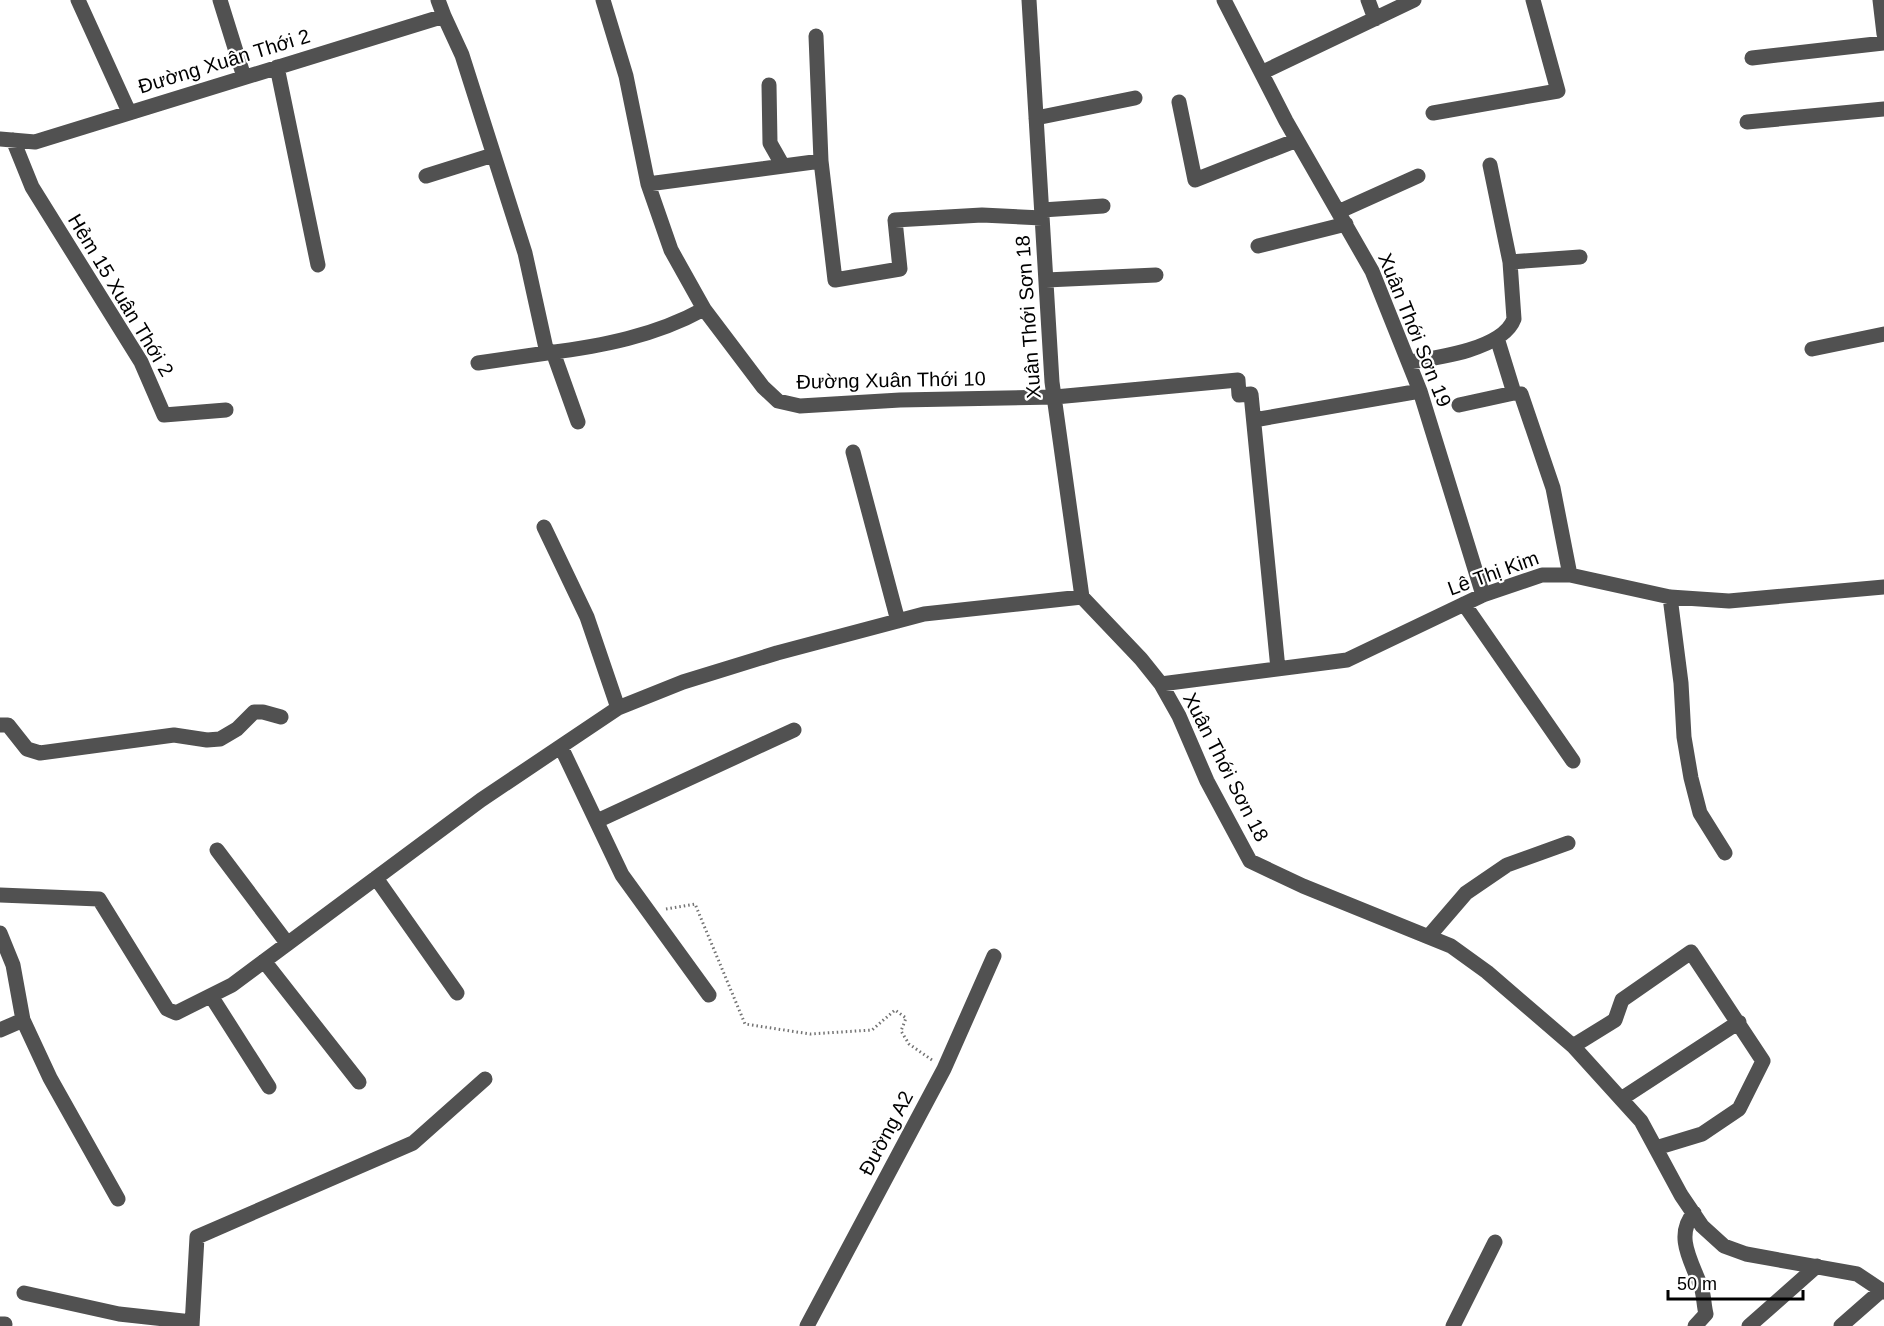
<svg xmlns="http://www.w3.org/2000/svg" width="1884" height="1326" font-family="Arial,sans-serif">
  <rect width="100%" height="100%" fill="#fff"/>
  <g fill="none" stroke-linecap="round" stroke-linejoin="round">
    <path stroke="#737373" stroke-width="3" stroke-dasharray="1.5 3" stroke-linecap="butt" d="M666,909L695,904L745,1024L810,1034L872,1030L895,1010L906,1018L901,1031L909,1044L932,1060"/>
    <path stroke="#515151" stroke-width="15" d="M78,0L129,112
      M220,0L244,77
      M603,0L626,76L648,184L671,250L704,309L763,387L778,401L800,406L900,400L1055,397L1238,380L1239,395L1251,394L1278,669
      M1029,0L1052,382L1082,597L1141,659L1161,684L1179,716L1207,781L1250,861L1303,886L1451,946L1487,972L1573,1046L1621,1099L1641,1121L1681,1195L1702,1226L1724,1246L1746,1254L1857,1274L1884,1292
      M1224,0L1286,121L1372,271L1420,391L1483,595
      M1368,0L1375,19
      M1880,0L1884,34
      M444,16L462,55L525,253L547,353L478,363
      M816,36L821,161
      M1752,58L1884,43
      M277,67L318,265
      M1263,72L1414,0
      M769,85L770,143L783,166
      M1179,102L1195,180L1297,140
      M1433,113L1558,91L1533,0
      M1036,118L1135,98
      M1747,122L1884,109
      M0,139L35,142L444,16L438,0
      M13,140L32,187L141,362L164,415L226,410
      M426,176L493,155
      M648,184L821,161L835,280L900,269L895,220L982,215L1042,218
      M1042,210L1103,206
      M1338,212L1418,176
      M1258,246L1346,224
      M1510,262L1580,257
      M1046,280L1156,275
      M1497,338L1514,393
      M1812,349L1884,334
      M553,352L578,422
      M547,353C602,346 655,336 704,309
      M1409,362C1437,358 1503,349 1514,319L1510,262L1490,165
      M1459,405L1514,393L1521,394L1553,488L1570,575
      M1254,420L1420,391
      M853,452L898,621
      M544,527L587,617L618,708
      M1670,597L1681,683L1684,737L1691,778L1700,813L1725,853
      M1464,604L1573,761
      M1161,684L1347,660L1483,595L1542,575H1570L1670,597L1729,601L1884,587
      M0,725H8L27,749L40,753L174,735L207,740L220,739L237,729L254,712H263L281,717
      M561,747L622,875L709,995
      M597,821L794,730
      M217,850L287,943
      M376,878L457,993
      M0,895L99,899L167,1009L176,1013L232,985L481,800L618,708L683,682L777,653L924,614L1082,597
      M0,933L13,965L23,1020L0,1030
      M1429,936L1466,893L1507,865L1568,843
      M264,961L359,1082
      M211,996L269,1087
      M23,1020L50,1078L118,1199
      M1573,1046L1615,1020L1622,1000L1691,952L1763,1061L1739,1109L1702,1134L1656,1148
      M1621,1099L1739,1022
      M1694,1213C1673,1237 1694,1265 1702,1290C1704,1298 1704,1306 1706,1314L1695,1326
      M24,1293L119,1314L192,1322
      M0,1324H5
      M192,1326L197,1237L413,1143L485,1079
      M807,1326L944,1069L994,956
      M1453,1326L1495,1242
      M1749,1326L1817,1266
      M1841,1326L1882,1290"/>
  </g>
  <g text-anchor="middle" stroke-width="4.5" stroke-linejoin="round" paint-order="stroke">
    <g font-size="20" fill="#000" stroke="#fff">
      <text transform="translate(224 61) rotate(-17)" y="7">Đường Xuân Thới 2</text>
      <text transform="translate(121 295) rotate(59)" y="7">Hẻm 15 Xuân Thới 2</text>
      <text transform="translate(1028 317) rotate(-94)" y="7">Xuân Thới Sơn 18</text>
      <text transform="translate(1415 330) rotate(68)" y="7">Xuân Thới Sơn 19</text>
      <text transform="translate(891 380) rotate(-1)" y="7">Đường Xuân Thới 10</text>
      <text transform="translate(1493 573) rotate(-20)" y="7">Lê Thị Kim</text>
      <text transform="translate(1226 767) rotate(63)" y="7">Xuân Thới Sơn 18</text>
      <text transform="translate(886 1133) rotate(-62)" y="7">Đường A2</text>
    </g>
  </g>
  <path d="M1668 1290v9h135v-9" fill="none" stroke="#000000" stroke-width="3"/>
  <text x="1677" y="1290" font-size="18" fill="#000000" stroke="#ffffff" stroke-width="4.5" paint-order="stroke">50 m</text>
</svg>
